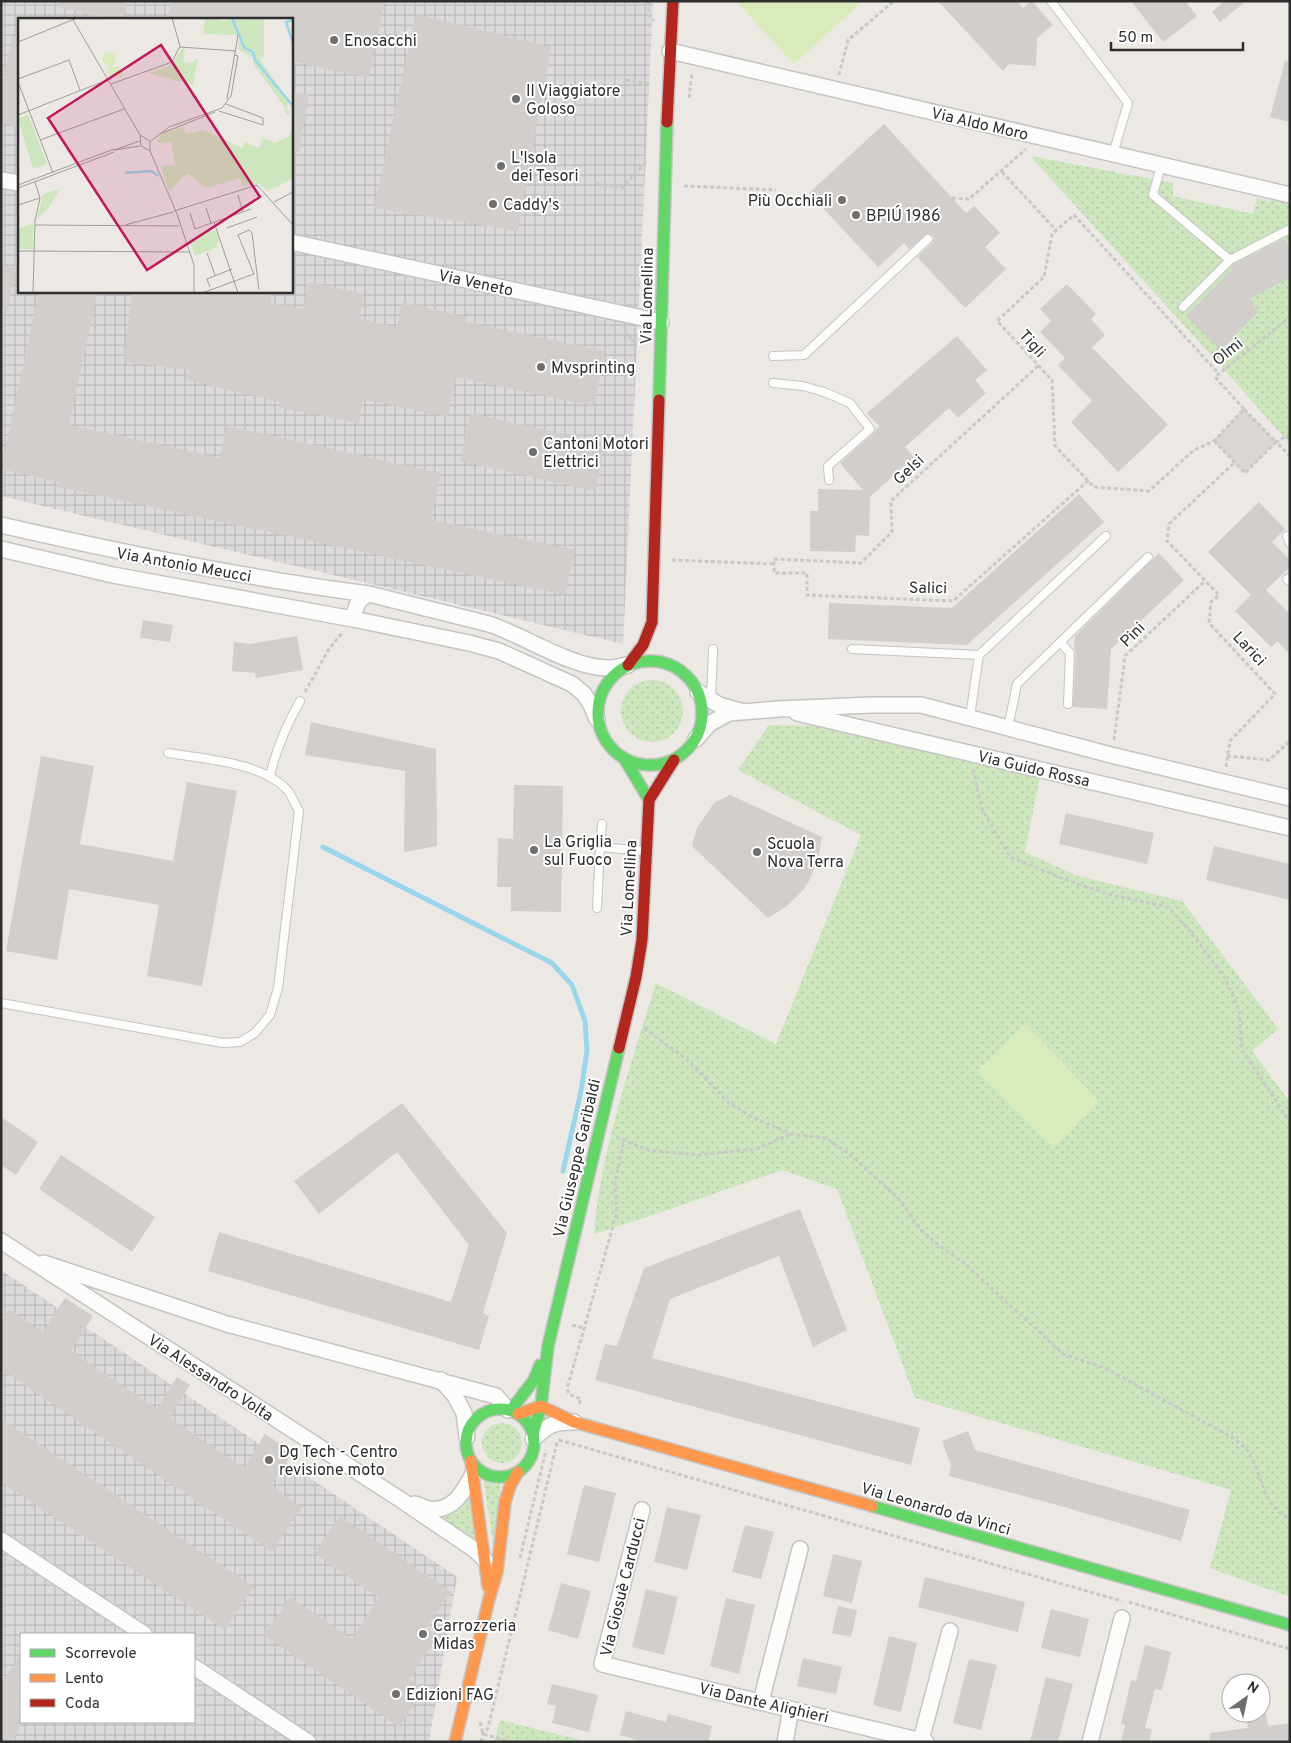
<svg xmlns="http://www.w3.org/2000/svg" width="1291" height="1743" font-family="Overpass,sans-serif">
  <defs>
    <pattern id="industrial-grid" width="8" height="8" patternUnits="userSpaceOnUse" patternTransform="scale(1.25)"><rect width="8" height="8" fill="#dcd9db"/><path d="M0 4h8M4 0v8" fill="none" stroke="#bdbbbc"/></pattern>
    <pattern id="green-dots" width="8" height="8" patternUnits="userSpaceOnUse" patternTransform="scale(1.25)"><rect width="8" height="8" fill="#cee6be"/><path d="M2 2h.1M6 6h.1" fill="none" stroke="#b1c6a4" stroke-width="1.8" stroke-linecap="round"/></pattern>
  </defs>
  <rect width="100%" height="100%" fill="#ece8e4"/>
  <path fill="url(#industrial-grid)" fill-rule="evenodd" d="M1,1H653L623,644L1,496ZM19,19H291V291H19Z
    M1,1270L457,1577L429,1742H1ZM21,1634H194V1722H21Z"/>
  <path fill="url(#green-dots)" d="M1030,156L1173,183V196L1253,214L1257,198L1268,201L1290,197V444L1220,365Z
    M621 711a31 31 0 1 1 62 0a31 31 0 1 1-62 0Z
    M769,725L812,726L1040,777L1025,852L1078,876L1182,901L1278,1029L1252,1051L1290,1102V1597L1210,1568L1231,1490L915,1398L837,1189L782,1170L650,1216L594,1234C601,1149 631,1063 656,983L776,1044L861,835L738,770Z
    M482 1443a20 20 0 1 1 40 0a20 20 0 1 1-40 0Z
    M483,1477L501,1482L494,1551Z
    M469,1499L476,1543L434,1516C449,1513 458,1509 469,1499Z
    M500,1720L589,1742H494Z"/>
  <path fill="#d9eabb" d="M736,1H863L794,64Z
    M1025,1024L1100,1101L1053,1148L977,1071Z"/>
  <path fill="#dad6d2" d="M1244,409L1276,442L1245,473L1214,441Z"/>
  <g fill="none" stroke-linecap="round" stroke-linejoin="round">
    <path stroke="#99d6ec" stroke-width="5" d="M323,847L552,963L572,985L585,1021L587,1051L581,1091L563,1171"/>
  </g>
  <path fill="#d1cecb" d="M58,1H127L124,19H110L58,7Z
    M172,1H385L369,78L291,61V19H168Z
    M938,1H1017L1023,8L1032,1L1053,25L1037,38L1036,66L1009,64L1003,71Z
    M1131,1H1185L1197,16L1163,42Z
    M1224,1H1246L1220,22L1212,12Z
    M416,14L551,47L518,231L374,208Z
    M12,37L19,38V127L1,123V91Z
    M1285,61L1290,62V122L1270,117Z
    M291,92L309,95L299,152H291Z
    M884,124L966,213L974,206L1000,233L985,247L1006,269L965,308L917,257L932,243L934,238L932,235H925L909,249L904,243L878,267L809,193Z
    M1284,239L1290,250V277L1250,299L1258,312L1221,350L1186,316L1232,269L1231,267L1233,265Z
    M1,265L16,268L8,310L1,309Z
    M309,282L364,294L359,318L397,328L402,302L467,317L465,322L605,351L594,406L456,377L448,417L363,399L359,423L280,408L281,402L187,380L190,370L124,362L132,291H272L270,302L304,309Z
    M1067,284L1096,314L1091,319L1105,335L1092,347L1168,425L1118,472L1071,422L1092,401L1058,365L1065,358L1040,332L1051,321L1040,309Z
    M39,291H98L69,425L220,458L226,426L441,473L431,520L575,550L565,595L58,487L59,482L1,469Z
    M957,336L987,370L975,380L986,393L958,418L949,408L905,447L914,457L870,497L869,536L856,535L855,552L810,551V511H818V489L863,490L840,463L874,433L879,426L867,413Z
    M470,413L606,443L595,491L460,461Z
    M1079,494L1104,522L967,645L828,639L829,603L952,608Z
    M1259,502L1285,529L1272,542L1290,560V567L1266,590L1290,614V654L1277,641L1271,647L1235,611L1251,595L1208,552Z
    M1159,553L1184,580L1111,649L1107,709L1073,707L1076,653L1074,649L1075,636Z
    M143,620L173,625L170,642L140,638Z
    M297,636L303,670L256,678L255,673L232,671L234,642L250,644Z
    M311,722L436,749L437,846L404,852L405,771L305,755Z
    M41,756L94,766L80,844L173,861L187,782L237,791L202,986L147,976L159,905L69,889L57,960L6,951Z
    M514,785L563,786L561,912L511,911V887H497L498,838L513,839Z
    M730,795L822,837L818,860L809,881L803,890L787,906L768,918L692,846L697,828L714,803Z
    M1066,813L1154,833L1147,864L1059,844Z
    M1214,846L1290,864V900L1206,880Z
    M402,1103L507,1233L483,1313L489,1316L479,1350L208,1271L219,1232L451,1302L469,1245L397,1152L319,1214L294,1181Z
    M1,1117L38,1142L16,1175L1,1165Z
    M61,1155L155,1217L132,1252L39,1189Z
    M800,1209L847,1330L813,1347L779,1256L670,1299L652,1358L920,1428L911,1465L595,1380L605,1344L617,1346L644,1268Z
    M65,1298L93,1316L71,1351L157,1409L177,1377L190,1385L170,1418L244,1468L265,1434L293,1452L271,1486L302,1507L272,1552L1,1369V1321L9,1309L43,1332Z
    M1,1419L254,1587L225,1630L1,1482Z
    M968,1431L975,1450L1190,1510L1181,1541L1050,1503L949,1476L951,1465L942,1441Z
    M584,1485L616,1493L599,1562L567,1554Z
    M667,1507L701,1515L687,1570L654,1562Z
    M340,1516L451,1592L426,1628L438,1636L409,1679L425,1689L399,1727L264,1635L290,1597L352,1639L379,1598L314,1553Z
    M745,1525L774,1532L761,1579L732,1572Z
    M833,1554L862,1561L852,1603L823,1596Z
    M925,1577L1025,1602L1018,1632L918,1607Z
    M561,1583L591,1591L578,1639L548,1630Z
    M646,1589L678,1597L664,1655L632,1647Z
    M726,1598L755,1605L739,1674L710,1666Z
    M838,1606L857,1610L851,1637L832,1633Z
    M1051,1609L1089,1619L1080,1657L1041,1648Z
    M889,1636L917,1643L901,1712L873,1705Z
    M1145,1645L1171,1652L1162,1690L1155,1689L1145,1728L1152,1729L1149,1742H1121L1125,1725L1121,1724L1131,1680L1136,1681Z
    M21,1654V1726L11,1742H1V1685Z
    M803,1658L842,1667L836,1694L797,1686Z
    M969,1659L997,1665L981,1730L953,1723Z
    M1046,1677L1073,1684L1058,1742H1030Z
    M552,1684L598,1695L589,1732L552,1723L556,1706L547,1704Z
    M626,1711L666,1722L668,1714L712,1726L708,1742H644L620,1735Z
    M1246,1713H1266L1268,1726L1290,1723V1742H1210V1733L1248,1728Z"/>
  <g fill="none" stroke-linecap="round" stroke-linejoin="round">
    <g stroke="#c5c4c5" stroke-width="10">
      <path id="lane" d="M1051,1L1128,103L1113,154
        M1161,165L1153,195L1230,260L1183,307
        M1230,260L1290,229
        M773,356L804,355L928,239
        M773,383L803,386L824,392L850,403L870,429L828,466L829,480
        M1287,536L1290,544
        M1290,577L1287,579L1290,582
        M1060,642L1070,653L1068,704
        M852,649L979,655L970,717
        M979,655L1106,536
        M711,700L713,649
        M1008,728L1017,684L1148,557
        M270,776C276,749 286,726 300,701
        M600,847L602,824
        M597,908L600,847L644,851
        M1,1003L223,1043L240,1042L255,1033L270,1015L278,988L299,811C295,805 292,796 288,791C263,762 203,759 168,753"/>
    </g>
    <g stroke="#c5c4c5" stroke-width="18">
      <path id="street" d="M670,51L1290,195
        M1,180L19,183
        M291,242L661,322
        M1,525C123,553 245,578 369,594
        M1,549L113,575L353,619
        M698,692L719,705L740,711
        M797,713L1290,828
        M597,719L591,705L584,694L572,684L499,651L469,643L353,619C356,606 357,599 369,594L489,624C525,636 572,668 608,668C615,668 621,666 628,665
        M696,739L709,724L729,713L779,709L871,705H921L1111,755L1290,798
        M1,1241L398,1498L475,1550L485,1560
        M44,1263L227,1324L496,1396L508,1410
        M441,1380L455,1396L464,1413L467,1437
        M533,1439C549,1425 552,1422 574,1422
        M415,1504C420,1505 425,1509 430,1509C453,1512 464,1491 473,1474
        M642,1510L602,1664L926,1742
        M1,1540L144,1634
        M194,1667L308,1742
        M761,1701L800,1549
        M921,1740L950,1631
        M785,1742L791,1709
        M1090,1742L1122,1618"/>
    </g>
    <g stroke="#c5c4c5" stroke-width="14">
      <path id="fast" d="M659,400L667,122
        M598 713a52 52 0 1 1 104 0a52 52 0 1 1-104 0Z
        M624,758L649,800
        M466 1443a34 34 0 1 1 68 0a34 34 0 1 1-68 0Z
        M511,1410L534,1380L540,1365
        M533,1434L541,1406L548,1346L619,1048
        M872,1506L1290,1625"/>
    </g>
    <g stroke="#c5c4c5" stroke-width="14">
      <path id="slow" d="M518,1414L541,1406L574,1422L872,1506
        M471,1461L488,1586
        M455,1742L489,1599L497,1572L505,1502L510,1486L518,1472"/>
    </g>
    <g stroke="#c5c4c5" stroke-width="14">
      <path id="jam" d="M667,122L673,1
        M628,665L643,645L652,622L659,400
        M619,1048L636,977L642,940L649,800L674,760"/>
    </g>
    <path stroke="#c9c9c8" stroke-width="3" stroke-dasharray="4 2.5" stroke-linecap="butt" d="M648,1L649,16L654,21
      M839,75L848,40L894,1
      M626,80L650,84
      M689,98L692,72
      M1002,172L1056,230
      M595,183L622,188L647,161
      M684,186L776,190
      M952,198L969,199L1026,149
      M624,332L630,337V341H642
      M1038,366L891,501L892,532L861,563L774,559V573H807V595L953,601L1089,480
      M1244,409L1215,377L1290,317
      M1290,434L1276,442L1290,456
      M1214,441L1245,473L1276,442L1244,409L1214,441L1194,450L1149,491L1094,487L1055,446L1052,380L997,321L1044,277L1052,234L1074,215L1219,374
      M672,560L774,564
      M305,692L329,649L343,632
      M1114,740L1125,656L1205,581
      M1227,756L1269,760L1290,741
      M1226,767L1230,741L1275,694L1209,623L1211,602L1219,595L1167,541L1169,524L1234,463
      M973,769L982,809L1010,857L1077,884L1116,896L1168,907L1189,930L1225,978L1239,1010L1242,1050L1290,1122
      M644,1028L686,1059L729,1103L756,1119L792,1134L826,1138L847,1152L899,1199L921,1230L941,1247L963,1262L1063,1354L1105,1368L1235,1439C1240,1444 1246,1448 1249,1453C1263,1475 1262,1508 1290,1518
      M616,1137L648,1150L698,1155L756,1149L791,1134
      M572,1325L584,1328
      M579,1404L581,1399L569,1394L567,1389L617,1212L615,1184L624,1140
      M559,1440L1122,1601
      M520,1558L546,1450
      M1129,1602L1290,1649
      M480,1722L483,1734L511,1742
      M481,1742L483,1734L488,1728L557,1443L561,1439"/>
    <use href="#lane" stroke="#fcfcfb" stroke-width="8"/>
    <use href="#street" stroke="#fcfcfb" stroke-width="15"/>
    <use href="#fast" stroke="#63d668" stroke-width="11"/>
    <use href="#slow" stroke="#ff974d" stroke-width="11"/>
    <use href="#jam" stroke="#b3261e" stroke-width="11"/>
  </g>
  <g fill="#706f6e" stroke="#fff" stroke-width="2">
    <circle cx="334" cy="40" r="5"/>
    <circle cx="516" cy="99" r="5"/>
    <circle cx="501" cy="166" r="5"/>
    <circle cx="842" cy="200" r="5"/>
    <circle cx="493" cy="204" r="5"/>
    <circle cx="856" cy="215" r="5"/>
    <circle cx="541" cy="367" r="5"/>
    <circle cx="533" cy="452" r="5"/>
    <circle cx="534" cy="850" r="5"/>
    <circle cx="757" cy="852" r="5"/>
    <circle cx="269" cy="1460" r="5"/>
    <circle cx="423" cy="1634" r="5"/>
    <circle cx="396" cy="1694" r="5"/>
  </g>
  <g text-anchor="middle" stroke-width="4" stroke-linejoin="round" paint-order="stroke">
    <g font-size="16" fill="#2e2e2e" stroke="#fff" text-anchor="start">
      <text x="344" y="46">Enosacchi</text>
      <text x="526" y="96">Il Viaggiatore<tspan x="526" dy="18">Goloso</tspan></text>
      <text x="511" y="163">L'Isola<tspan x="511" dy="18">dei Tesori</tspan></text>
      <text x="832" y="206" text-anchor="end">Più Occhiali</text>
      <text x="503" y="210">Caddy's</text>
      <text x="866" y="221">BPIÚ 1986</text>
      <text x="551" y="373">Mvsprinting</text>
      <text x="543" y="449">Cantoni Motori<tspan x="543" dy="18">Elettrici</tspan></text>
      <text x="544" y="847">La Griglia<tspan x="544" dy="18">sul Fuoco</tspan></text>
      <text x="767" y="849">Scuola<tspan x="767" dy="18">Nova Terra</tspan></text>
      <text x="279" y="1457">Dg Tech - Centro<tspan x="279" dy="18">revisione moto</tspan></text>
      <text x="433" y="1631">Carrozzeria<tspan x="433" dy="18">Midas</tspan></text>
      <text x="406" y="1700">Edizioni FAG</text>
    </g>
    <g font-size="16" fill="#2e2e2e" stroke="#fff">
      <text transform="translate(980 123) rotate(13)" y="6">Via Aldo Moro</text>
      <text transform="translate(476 282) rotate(12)" y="6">Via Veneto</text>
      <text transform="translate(646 296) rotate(-89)" y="6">Via Lomellina</text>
      <text transform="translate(1033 343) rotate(48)" y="6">Tigli</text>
      <text transform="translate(1227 351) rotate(-39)" y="6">Olmi</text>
      <text transform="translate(908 469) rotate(-43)" y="6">Gelsi</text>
      <text transform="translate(184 564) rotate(10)" y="6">Via Antonio Meucci</text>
      <text transform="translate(928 587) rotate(1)" y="6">Salici</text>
      <text transform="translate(1132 634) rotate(-45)" y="6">Pini</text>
      <text transform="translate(1250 648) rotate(47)" y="6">Larici</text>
      <text transform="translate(1034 768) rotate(13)" y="6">Via Guido Rossa</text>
      <text transform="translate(628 888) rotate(-87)" y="6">Via Lomellina</text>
      <text transform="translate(576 1158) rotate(-77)" y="6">Via Giuseppe Garibaldi</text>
      <text transform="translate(211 1377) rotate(33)" y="6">Via Alessandro Volta</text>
      <text transform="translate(936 1508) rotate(16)" y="6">Via Leonardo da Vinci</text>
      <text transform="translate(622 1587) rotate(-76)" y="6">Via Giosuè Carducci</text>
      <text transform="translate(764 1702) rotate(13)" y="6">Via Dante Alighieri</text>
    </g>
  </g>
  <g transform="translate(18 18)">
    <rect width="275" height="275" fill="#ece8e4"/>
    <path d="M187,0H202L203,3L246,0V39L242,40L222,13L220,17L185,16ZM164,31H167L165,44L173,45L180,40L175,67L129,55L152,48ZM10,96L29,146L15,151L0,101ZM275,108V160L261,168L250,173L240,165L225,168L222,160L189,170L171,156L165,158L152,174L150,171L143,148L157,147L153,124L138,125L142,117L165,109L168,116L185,112L224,130L227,124L241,130L245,120L257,125L271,118ZM42,171L31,189L19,201L25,176ZM15,205V231H0V211ZM198,212L202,223L198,225L200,229L177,238L171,222Z" fill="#cee6be"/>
    <path d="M222,12L271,84L268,89L273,97L268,96L267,90L235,45L236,40L220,31Z" fill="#cee6be"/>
    <path d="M84 41a7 7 0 1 1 14 0a7 7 0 1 1-14 0ZM91,47L106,51L103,60L89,56Z" fill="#d9eabb"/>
    <path fill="none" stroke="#99d6ec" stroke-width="2.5" d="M214,0L226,29L235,34L237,42L275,88M275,2L268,4L275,25M107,155L133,153L141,158"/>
    <path fill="none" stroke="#a09e9b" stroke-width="1" d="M54,0L122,117L123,128L132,133M0,24L59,0M162,29L218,33M0,61L51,42L62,72M0,64L35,155M93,66L154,44L162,28L154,0M209,81L220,17M201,93L245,107V100L208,86M0,97L89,62M142,116L197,94M122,117L132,123V133L159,196L176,247V275M22,122L106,91M122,123L96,132L122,128M133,123L151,109L204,90L213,78L220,38L217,37M0,167L96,131M0,170L96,134M220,177L225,194M256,184L275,174M0,187L22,180M188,190L193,205M156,193L239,167L275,207M172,195L177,211L233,191M196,204L220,275M17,207L161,208M107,207L155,194M209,210L239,199M0,233L172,234M189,235L197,257M236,256L220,217L231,212L234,215L241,272M192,269L189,261L214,251M15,275L17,203L22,180L17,164M184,275L236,256"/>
    <path fill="#c2185b" fill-opacity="0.15" stroke="#c2185b" stroke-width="2.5" d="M143,27L242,179L129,252L30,100Z"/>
    <rect width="275" height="275" fill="none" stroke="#2e2e2e" stroke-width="2.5"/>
  </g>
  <rect width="1291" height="1743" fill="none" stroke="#2e2e2e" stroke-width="5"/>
  <rect x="20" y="1633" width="175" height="90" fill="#ffffff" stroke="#ababab"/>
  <rect x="30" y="1649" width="25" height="8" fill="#63d668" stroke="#ababab"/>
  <text x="65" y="1658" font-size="15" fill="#2e2e2e">Scorrevole</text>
  <rect x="30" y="1674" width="25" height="8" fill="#ff974d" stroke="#ababab"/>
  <text x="65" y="1683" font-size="15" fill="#2e2e2e">Lento</text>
  <rect x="30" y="1699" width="25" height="8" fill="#b3261e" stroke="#ababab"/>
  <text x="65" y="1708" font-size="15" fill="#2e2e2e">Coda</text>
  <g transform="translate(1246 1698) rotate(33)"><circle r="24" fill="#ffffff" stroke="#ababab"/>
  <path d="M0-4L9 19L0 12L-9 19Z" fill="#706f6e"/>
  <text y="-8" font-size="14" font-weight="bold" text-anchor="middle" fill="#2e2e2e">N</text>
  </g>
  <path d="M1111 42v8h132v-8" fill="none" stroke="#2e2e2e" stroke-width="2.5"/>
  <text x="1118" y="42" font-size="15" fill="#2e2e2e" stroke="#ffffff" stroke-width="4" paint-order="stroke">50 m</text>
</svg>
